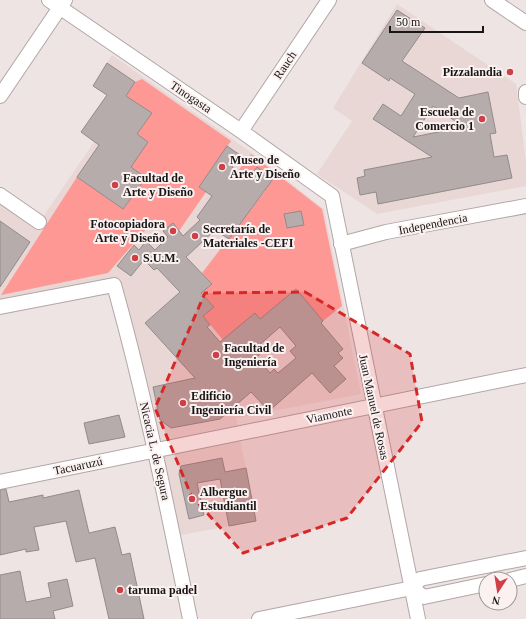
<svg xmlns="http://www.w3.org/2000/svg" width="526" height="619" font-family="Georgia,serif">
  <rect width="100%" height="100%" fill="#eee4e4"/>
  <path fill="#e9d7d6" d="M397,4L516,84L526,161V186L377,214L317,174L352,121L333,108Z
    M112,55L252,153L324,209L361,394L236,418L256,521L176,536L131,329L116,277L0,300V203L36,227L94,142L81,132L98,107L103,110L111,98L93,86Z"/>
  <path fill="#fd9895" d="M142,79L231,141L199,187L206,192L179,231L167,228L155,219L108,273L1,295L77,177L123,209L146,178L130,167L148,142L137,134L152,113L126,96L135,82Z
    M251,154L322,209L342,306L323,321L296,289L260,319L255,314L223,340L203,316L214,307L201,293L212,284L202,273L265,191L238,171Z"/>
  <path fill="#b5acab" stroke="#938a8a" fill-rule="evenodd" d="M397,10L425,28L402,61L459,98L488,92L496,133L490,134L494,157L507,155L512,178L378,204L376,192L360,195L357,178L365,176L364,170L432,157L373,119L383,104L401,116L415,94L390,78L389,81L362,63ZM433,106L464,127L413,137Z
    M107,63L135,82L126,96L152,113L137,134L148,142L131,167L146,178L123,209L77,177L99,145L81,132L107,95L93,86Z
    M227,146L240,155L232,167L248,179L257,167L273,179L229,239L215,230L186,257L212,284L201,293L214,307L203,316L210,325L207,327L220,342L255,313L260,319L296,289L323,321L321,323L343,349L338,353L343,358L334,366L346,379L330,393L312,373L269,411L251,392L220,419L171,428L160,420L153,387L195,378L145,323L180,292L157,268L154,270L144,260L131,276L117,266L134,245L139,250L146,241L155,250L168,237L163,231L173,223L183,236L200,220L197,217L212,196L199,187ZM280,327L296,346L290,351L296,358L278,373L274,369L270,373L257,357L262,352L257,347Z
    M301,211L304,225L287,228L284,214Z
    M0,221L30,242L0,287Z
    M119,415L125,437L89,444L84,423Z
    M222,458L225,472L246,468L256,521L229,526L220,479L197,483L204,515L189,519L179,474L181,466Z
    M6,489L9,502L43,495V498L79,490L89,533L115,527L122,555L130,553L144,619H109L95,558L76,562L66,521L34,527L39,550L26,552V549L0,555V490Z
    M20,571L26,602L51,597L48,583L67,579L73,606L53,611L55,619H0V575Z"/>
  <g fill="none" stroke-linecap="round" stroke-linejoin="round">
    <g stroke="#b0a7a6" stroke-width="16">
      <path id="street" d="M49,0L241,131L332,196L418,619
        M492,0L526,23
        M526,92V97
        M0,96L65,0
        M241,131L329,0
        M0,195L39,222
        M341,244L386,232L526,206
        M0,307L114,285C145,395 167,507 190,619
        M0,482L526,375
        M510,580L526,576
        M412,588L424,597L486,584
        M259,619L412,588L420,579L526,558"/>
    </g>
    <use href="#street" stroke="#fff" stroke-width="14"/>
  </g>
  <path fill="#d62828" fill-opacity="0.2" stroke="#d62828" stroke-width="3" stroke-dasharray="8 5" stroke-linejoin="round" d="M305,292L410,354L422,422L347,518L243,553L191,495L155,408L205,293Z"/>
  <g fill="#ce3f46" stroke="#fbf1f1" stroke-width="1.5">
    <circle cx="510" cy="72" r="4"/>
    <circle cx="482" cy="119" r="4"/>
    <circle cx="222" cy="167" r="4"/>
    <circle cx="115" cy="185" r="4"/>
    <circle cx="173" cy="231" r="4"/>
    <circle cx="195" cy="236" r="4"/>
    <circle cx="135" cy="258" r="4"/>
    <circle cx="216" cy="355" r="4"/>
    <circle cx="183" cy="403" r="4"/>
    <circle cx="192" cy="499" r="4"/>
    <circle cx="120" cy="590" r="4"/>
  </g>
  <g text-anchor="middle" stroke-width="4" stroke-linejoin="round" paint-order="stroke">
    <g font-size="12" fill="#181515" stroke="#fbf1f1">
      <text transform="translate(285 65) rotate(-56)" y="4">Rauch</text>
      <text transform="translate(191 97) rotate(34)" y="4">Tinogasta</text>
      <text transform="translate(433 224) rotate(-11)" y="4">Independencia</text>
      <text transform="translate(374 407) rotate(78)" y="4">Juan Manuel de Rosas</text>
      <text transform="translate(329 415) rotate(-12)" y="4">Viamonte</text>
      <text transform="translate(155 451) rotate(77)" y="4">Nicacia L. de Segura</text>
      <text transform="translate(78 466) rotate(-12)" y="4">Tacuaruzú</text>
    </g>
    <g font-size="12" font-weight="bold" fill="#181515" stroke="#fbf1f1" text-anchor="start">
      <text x="502" y="76" text-anchor="end">Pizzalandia</text>
      <text x="474" y="116" text-anchor="end">Escuela de<tspan x="474" dy="14">Comercio 1</tspan></text>
      <text x="230" y="164">Museo de<tspan x="230" dy="14">Arte y Diseño</tspan></text>
      <text x="123" y="182">Facultad de<tspan x="123" dy="14">Arte y Diseño</tspan></text>
      <text x="165" y="228" text-anchor="end">Fotocopiadora<tspan x="165" dy="14">Arte y Diseño</tspan></text>
      <text x="203" y="233">Secretaría de<tspan x="203" dy="14">Materiales -CEFI</tspan></text>
      <text x="143" y="262">S.U.M.</text>
      <text x="224" y="352">Facultad de<tspan x="224" dy="14">Ingeniería</tspan></text>
      <text x="191" y="400">Edificio<tspan x="191" dy="14">Ingeniería Civil</tspan></text>
      <text x="200" y="496">Albergue<tspan x="200" dy="14">Estudiantil</tspan></text>
      <text x="128" y="594">taruma padel</text>
    </g>
  </g>
  <g transform="translate(498 591) rotate(192)"><circle r="19" fill="#fbf1f1" stroke="#a09999"/>
  <path d="M0-3L7 15L0 10L-7 15Z" fill="#ce3f46"/>
  <text y="-6" font-size="11" font-weight="bold" text-anchor="middle" fill="#181515">N</text>
  </g>
  <path d="M390 26v6h93v-6" fill="none" stroke="#181515" stroke-width="2"/>
  <text x="396" y="26" font-size="12" fill="#181515" stroke="#fbf1f1" stroke-width="3" paint-order="stroke">50 m</text>
</svg>
